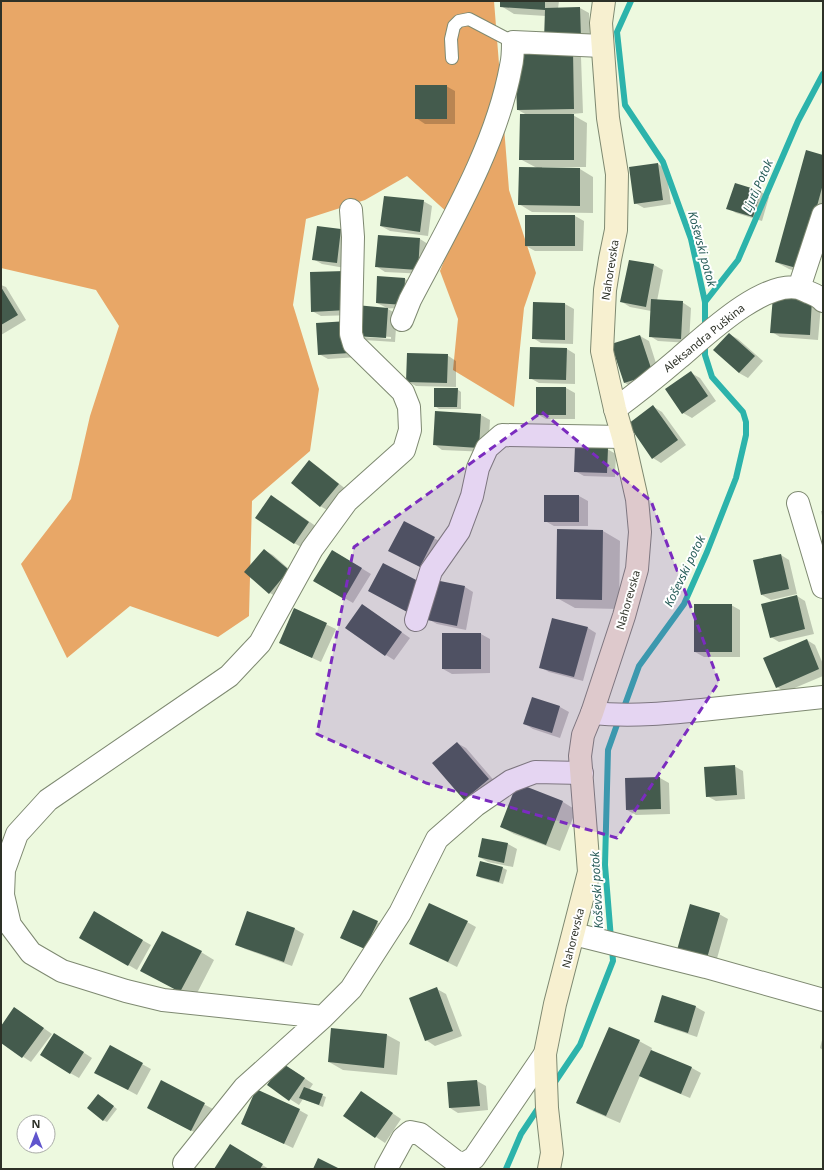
<svg xmlns="http://www.w3.org/2000/svg" width="824" height="1170" font-family="'Noto Sans',sans-serif">
  <rect width="100%" height="100%" fill="#edf9df"/>
  <path fill="#e8a767" d="M1,1H494L509,190L536,273L524,308L514,407L453,370L458,319L440,271L459,223L407,176L365,200L306,219L293,305L319,389L310,451L252,501L249,616L218,637L130,606L67,658L21,564L71,499L90,416L119,326L96,290L1,268Z"/>
  <path fill="#0003" fill-rule="evenodd" d="M501,1H559L558,9L580,8L589,13L590,43L546,16L514,14L501,6Z
    M573,52L581,57L583,113L571,114L587,123L586,167H542V169H580L593,177V213L532,212L519,204L537,168L520,159L527,115L518,110Z
    M446,86L455,91V124H425L416,118Z
    M823,156V239L813,276L789,269L776,262Z
    M658,164L666,169L671,204L644,208L635,203Z
    M735,184L761,192L769,197L762,221L736,213L728,208Z
    M423,201L432,206L428,236L390,231L381,226Z
    M575,216L584,221L583,251H535L526,246Z
    M318,227L341,230L350,235L345,268L322,264L313,259Z
    M420,239L428,244L426,274L385,272L376,266Z
    M630,261L654,265L663,270L657,301L682,302L691,308L689,343L658,341L650,336L651,311L630,307L622,302Z
    M345,272L355,315L321,316L312,311Z
    M378,278L405,279L414,284L413,309L386,308L397,314L395,342L364,340L358,357L328,359L319,354L348,322L387,308L377,303ZM363,335L391,337V339L363,337Z
    M1,285L6,287L26,320L1,335Z
    M812,300L821,305L818,340L780,337L772,332Z
    M533,303L565,304L574,309L573,344L541,343L533,338Z
    M729,334L738,339L763,361L748,378L739,373Z
    M640,336L649,341L661,379L634,388L625,383Z
    M567,349L575,354V384L539,383L530,378Z
    M447,355L456,361V387L416,386L407,381Z
    M691,373L700,378L716,401L692,418L683,413Z
    M537,388H566L575,393V419H546L537,414Z
    M457,389L461,392V409H439L435,406Z
    M654,407L662,412L686,445L661,463L653,458Z
    M481,415L490,420L488,452L442,450L434,444Z
    M607,449L616,454L615,477L584,476L575,471Z
    M310,462L318,467L347,490L329,511L320,506Z
    M545,496H579L588,501V526H554L545,521Z
    M280,501L317,527L303,548L294,543Z
    M821,511H823V520Z
    M404,522L443,543L429,571L398,556Z
    M603,531L620,541L619,609L575,608L557,598Z
    M264,550L273,555L297,576L278,598L270,593Z
    M333,551L371,574L353,603L315,581Z
    M781,555L789,560L797,594L771,600L762,595Z
    M465,587L473,592L466,630L437,624L428,619Z
    M797,596L805,601L814,634L779,642L771,637Z
    M731,605L740,610V657H704L695,652Z
    M295,610L336,629L321,662L280,643Z
    M371,611L410,638L394,660L386,655Z
    M588,628L596,633L583,681L549,672L540,667Z
    M481,634L490,639V673L452,674L443,669Z
    M807,640L815,645L823,664V676L785,692L777,687Z
    M533,698L560,707L569,712L560,738L533,729L525,724Z
    M457,743L466,748L497,784L473,804L464,799Z
    M734,766L743,771L745,799L716,801L707,796Z
    M660,778L669,783L670,814L636,815L627,810Z
    M517,785L563,802L576,810L560,851L514,834L501,827Z
    M483,839L508,844L517,849L513,867L488,862L479,857Z
    M480,862L503,868L507,870L503,884L481,878L477,876Z
    M248,912L295,929L304,934L292,966L245,949L236,944Z
    M94,913L151,945L137,970L80,937Z
    M719,914L728,919L716,962L687,955Z
    M377,922L386,927L374,953L350,942Z
    M467,922L476,927L457,967L411,944Z
    M201,952L214,960L194,999L155,978Z
    M437,989L446,994L462,1036L435,1046L426,1040Z
    M663,996L696,1007L705,1012L697,1037L664,1026L655,1021Z
    M15,1008L52,1034L31,1062L1,1042V1027Z
    M332,1029L387,1035L400,1042L397,1075L343,1070L329,1062Z
    M823,1036V1050L820,1048Z
    M63,1039L92,1058L79,1078L70,1073Z
    M639,1041L652,1048L651,1051L692,1068L701,1073L690,1098L649,1081L640,1076L620,1123L590,1110L577,1103Z
    M142,1064L151,1069L137,1095L104,1077Z
    M291,1069L313,1084L309,1090L326,1097L323,1107L303,1099L299,1105L268,1085Z
    M477,1081L486,1086L488,1110L458,1113L450,1108Z
    M162,1082L213,1109L200,1135L157,1113Z
    M361,1092L401,1119L385,1143L345,1116Z
    M102,1097L117,1109L107,1122L103,1120Z
    M299,1110L308,1115L293,1148L242,1124Z
    M239,1151L269,1169H216Z"/>
  <g fill="none" stroke-linecap="round" stroke-linejoin="round">
    <path stroke="#2cb3ab" stroke-width="6" d="M631,1L617,32L625,105L663,162L691,239L705,302V328
      M705,302L738,260L798,121L823,74
      M623,710L639,666L684,604L707,552L736,478L746,435V422L743,412L712,377L705,355V343
      M611,939L605,865L608,750L619,719
      M553,1085L580,1045L613,961L612,948
      M506,1169L521,1134L541,1104"/>
  </g>
  <path fill="#445b4d" d="M500,1H545V8L580,7L581,38L544,40L545,10L500,7Z
    M573,51L574,109L517,110L515,52Z
    M415,85H447V119H415Z
    M520,114H574V160H519Z
    M806,150L823,155V184L800,269L775,262Z
    M658,163L663,200L634,204L629,167Z
    M519,167L580,168V206L518,205Z
    M735,183L761,191L753,217L726,209Z
    M384,196L424,200L420,232L380,226Z
    M525,215H575V246H525Z
    M317,226L341,229L337,263L312,260Z
    M378,235L420,238L418,270L375,267Z
    M629,260L654,264L646,307L620,302Z
    M345,271L347,310L311,312L310,272Z
    M377,276L405,278L404,305L376,303Z
    M1,287L18,315L1,325Z
    M773,296L812,299L810,335L770,333Z
    M651,299L683,301L681,339L649,337Z
    M533,302L565,303V340L532,339Z
    M356,305L388,308L386,338L354,336Z
    M348,321L350,353L318,355L316,323Z
    M729,333L755,356L739,373L713,350Z
    M640,335L653,374L624,383L611,344Z
    M530,347L567,348L566,380L529,379Z
    M407,353L448,354L447,383L406,382Z
    M691,371L708,396L682,414L665,389Z
    M536,387H566V415H536Z
    M434,388H458L457,407H434Z
    M653,405L678,440L652,459L628,424Z
    M435,411L481,414L479,448L433,445Z
    M575,446L608,448L607,473L574,472Z
    M309,460L339,484L320,507L291,483Z
    M271,495L309,522L294,544L255,518Z
    M544,495H579V522H544Z
    M404,521L435,537L420,567L388,551Z
    M557,529L603,530L602,600L556,599Z
    M264,549L289,570L269,594L244,572Z
    M332,550L362,568L344,599L313,581Z
    M781,554L789,589L761,595L753,560Z
    M383,563L424,584L409,613L368,591Z
    M435,580L465,586L457,626L427,620Z
    M797,595L805,629L770,638L761,604Z
    M362,604L402,632L385,656L345,628Z
    M694,604H732V652H694Z
    M294,608L327,623L312,658L279,643Z
    M552,618L588,627L574,677L539,668Z
    M442,633H481V669H442Z
    M807,639L819,669L776,688L763,658Z
    M532,697L560,706L552,733L523,724Z
    M457,742L489,779L464,800L432,763Z
    M735,765L737,795L706,797L704,767Z
    M660,777L661,809L626,810L625,778Z
    M517,783L563,801L546,845L500,827Z
    M482,838L508,843L504,863L478,857Z
    M480,861L503,867L499,882L476,876Z
    M429,903L468,921L448,962L409,944Z
    M690,904L720,913L707,958L677,950Z
    M353,910L378,921L365,949L340,938Z
    M94,911L143,940L128,966L79,938Z
    M247,911L295,928L284,962L235,945Z
    M162,931L202,951L180,992L140,971Z
    M437,987L453,1031L425,1041L409,998Z
    M662,995L696,1006L688,1033L654,1022Z
    M14,1007L44,1028L22,1058L1,1043V1026Z
    M609,1027L640,1040L606,1116L576,1103Z
    M331,1028L387,1034L384,1068L328,1062Z
    M54,1033L84,1052L70,1074L40,1055Z
    M110,1045L143,1063L128,1090L94,1073Z
    M651,1050L692,1067L681,1094L639,1076Z
    M282,1063L305,1078L289,1101L267,1085Z
    M161,1080L205,1103L191,1131L147,1108Z
    M477,1080L480,1106L449,1108L447,1082Z
    M304,1087L323,1094L319,1105L299,1098Z
    M256,1089L300,1109L284,1144L241,1124Z
    M361,1091L393,1113L375,1138L343,1116Z
    M98,1094L114,1106L103,1121L87,1108Z
    M230,1144L263,1164L260,1169H214Z
    M318,1158L340,1169H313Z"/>
  <g fill="none" stroke-linecap="round" stroke-linejoin="round">
    <g stroke="#7e8971" stroke-width="14">
      <path id="lane" d="M452,58L451,39L454,26L459,21L469,19L513,42"/>
    </g>
    <g stroke="#7e8971" stroke-width="24">
      <path id="street" d="M799,288L823,215
        M402,320L410,300C448,227 496,148 511,66C513,58 513,50 513,42L602,46
        M615,409C637,393 658,376 679,358C705,336 763,280 799,288C802,289 805,291 808,292C813,294 819,296 823,301
        M798,503L823,587
        M416,620L431,571L459,531L472,496L478,468L487,448L502,435L623,437
        M592,713C632,717 672,713 711,709C748,705 786,701 823,697
        M574,934L706,967L823,1000
        M323,1017L351,989L400,913L437,839L476,805L511,781L535,772L582,773
        M184,1163L244,1088L323,1017L163,1000L126,991L62,971L31,953L10,925L3,895L4,870L17,834L48,800L229,676L260,643L312,549L347,501L404,450L410,430L409,407L403,392L354,344L351,334V327L353,237L351,210
        M386,1169L403,1138L410,1132L420,1134L455,1161L464,1164L474,1158L545,1054"/>
    </g>
    <g stroke="#7e8971" stroke-width="24">
      <path id="secondary" d="M549,1169L552,1153L547,1108L545,1054L555,1004L589,872L580,756L583,735L592,713L624,616L637,569L640,532L637,499L623,437L615,409L602,351L605,290L610,259L616,230L617,174L608,118L601,23L604,1"/>
    </g>
    <use href="#lane" stroke="#fff" stroke-width="12"/>
    <use href="#street" stroke="#fff" stroke-width="22"/>
    <use href="#secondary" stroke="#f7f0d0" stroke-width="22"/>
  </g>
  <path fill="#7b2cbf" fill-opacity="0.2" stroke="#7b2cbf" stroke-width="3" stroke-dasharray="8 5" stroke-linejoin="round" d="M542,412L651,501L719,682L617,838L426,783L317,734L354,547Z"/>
  <g text-anchor="middle" stroke-width="4" stroke-linejoin="round" paint-order="stroke">
    <g font-size="11" fill="#2d3127" stroke="#fff">
      <text transform="translate(610 270) rotate(-81)" y="4">Nahorevska</text>
      <text transform="translate(704 338) rotate(-39)" y="4">Aleksandra Puškina</text>
      <text transform="translate(628 600) rotate(-74)" y="4">Nahorevska</text>
      <text transform="translate(573 938) rotate(-76)" y="4">Nahorevska</text>
    </g>
    <g font-size="12" font-style="italic" fill="#295e5a" stroke="#fff">
      <text transform="translate(758 186) rotate(-66)" y="4">Ljuti Potok</text>
      <text transform="translate(702 249) rotate(75)" y="4">Koševski potok</text>
      <text transform="translate(685 571) rotate(-64)" y="4">Koševski potok</text>
      <text transform="translate(597 890) rotate(-93)" y="4">Koševski potok</text>
    </g>
  </g>
  <rect width="824" height="1170" fill="none" stroke="#2d3127" stroke-width="4"/>
  <g transform="translate(36 1134)"><circle r="19" fill="#ffffff" stroke="#abada9"/>
  <path d="M0-3L7 15L0 10L-7 15Z" fill="#6055cd"/>
  <text y="-6" font-size="11" font-weight="bold" text-anchor="middle" fill="#2d3127">N</text>
  </g>
</svg>
